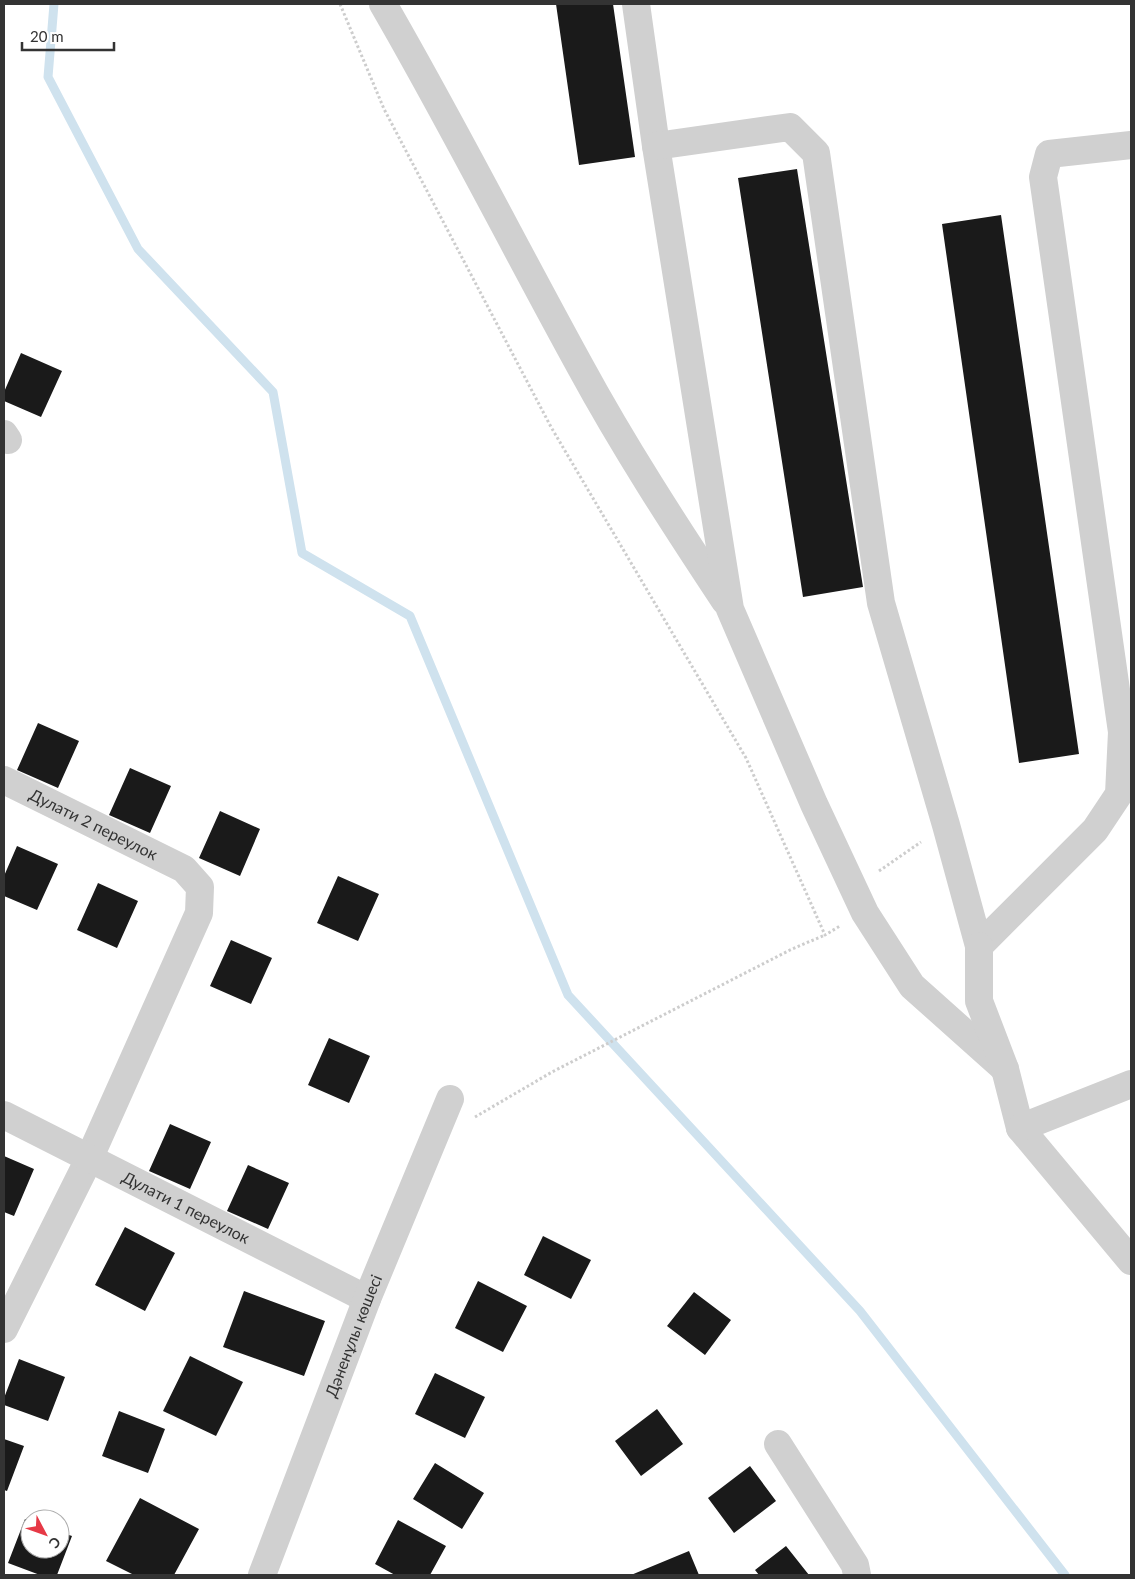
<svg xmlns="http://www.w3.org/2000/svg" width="1135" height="1579" font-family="Lato,sans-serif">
  <rect width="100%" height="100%" fill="#fff"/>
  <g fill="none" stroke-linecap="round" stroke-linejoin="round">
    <path stroke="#cfe2ee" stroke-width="9" d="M54,4L48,77L138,249L273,392L302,553L410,616L568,995L860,1311L1065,1575"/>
  </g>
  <path fill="#1a1a1a" d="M556,4H613L635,157L579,165Z
    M797,169L863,587L803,597L738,178Z
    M1001,215L1079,754L1019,763L942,224Z
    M21,353L62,371L41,417L4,401V392Z
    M38,723L79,741L58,788L17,770Z
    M130,768L171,786L150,833L109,815Z
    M220,811L260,829L240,876L199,858Z
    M17,846L58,864L37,910L4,896V876Z
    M338,876L379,894L358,941L317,923Z
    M98,883L138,901L117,948L77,930Z
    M231,940L272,958L251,1004L210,986Z
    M329,1038L370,1056L349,1103L308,1085Z
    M170,1124L211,1142L190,1189L149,1171Z
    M4,1156L34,1169L14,1216L4,1212Z
    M248,1165L289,1183L268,1229L227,1211Z
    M125,1227L175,1253L145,1311L95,1285Z
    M543,1236L591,1260L571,1299L524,1275Z
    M478,1281L527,1306L503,1352L455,1328Z
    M244,1291L325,1321L304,1376L223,1347Z
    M694,1292L731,1320L705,1355L667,1326Z
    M190,1356L243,1382L216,1436L163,1411Z
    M19,1359L65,1377L48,1421L4,1405V1398Z
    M435,1373L485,1397L465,1438L415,1414Z
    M657,1409L683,1444L641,1476L615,1441Z
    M119,1411L165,1429L148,1473L102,1456Z
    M4,1439L24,1446L7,1491L4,1490Z
    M435,1463L484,1493L462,1529L413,1499Z
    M750,1466L776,1501L734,1533L708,1498Z
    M140,1498L199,1529L174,1575H134L106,1561Z
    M25,1519L30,1521V1549H60V1532L72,1536L57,1575H40L8,1563Z
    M398,1520L446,1546L430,1575H395L375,1564Z
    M786,1546L809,1575H759L755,1570Z
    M689,1551L699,1575H631Z"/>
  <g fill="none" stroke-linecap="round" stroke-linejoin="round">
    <path stroke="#cdcdcd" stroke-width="3" stroke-dasharray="2.5 2.5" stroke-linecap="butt" d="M340,4L384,109L551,427L746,758L825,935L840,926
      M879,871L921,842
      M475,1117L552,1072L792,949L825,935"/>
    <g stroke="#d0d0d0" stroke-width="28">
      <path d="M383,4C452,123 514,246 580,366C624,447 674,524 725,601"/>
      <path d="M636,4L656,146L730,609L814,804L865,913L912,986L1005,1069"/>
      <path d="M656,146L790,127L816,153L881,603L946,825L979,946L1095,830L1119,794L1122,732L1043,177L1049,154L1131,145"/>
      <path d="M4,434L8,440"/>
      <path id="s1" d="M4,780L184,869L200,887L199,913L89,1159L4,1329"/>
      <path d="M979,946V1001L1005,1069L1020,1128L1131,1261"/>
      <path id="s2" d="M4,1115L367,1299"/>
      <path d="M1020,1128L1131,1084"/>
      <path d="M778,1444L855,1565L857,1575"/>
      <path id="s3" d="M262,1575L367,1299L450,1099"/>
    </g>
  </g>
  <g text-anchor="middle" stroke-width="5" stroke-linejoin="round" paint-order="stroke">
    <g font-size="16" fill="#333" stroke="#fff">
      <text dy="6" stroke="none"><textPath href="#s1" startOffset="100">Дулати 2 переулок</textPath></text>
      <text dy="6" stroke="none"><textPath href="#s2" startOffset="204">Дулати 1 переулок</textPath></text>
      <text dy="6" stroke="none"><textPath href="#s3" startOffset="256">Дәненұлы көшесі</textPath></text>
    </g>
  </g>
  <rect width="1135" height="1579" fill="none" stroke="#333333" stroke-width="10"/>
  <g transform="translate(45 1534) rotate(131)"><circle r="24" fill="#ffffff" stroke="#adadad"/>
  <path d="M0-4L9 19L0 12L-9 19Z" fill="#e63946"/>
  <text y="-8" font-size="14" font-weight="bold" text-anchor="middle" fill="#333333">С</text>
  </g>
  <path d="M22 42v8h92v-8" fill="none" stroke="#333333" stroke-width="2.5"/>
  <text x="30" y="42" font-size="15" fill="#333333" stroke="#ffffff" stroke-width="4" paint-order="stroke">20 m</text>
</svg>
